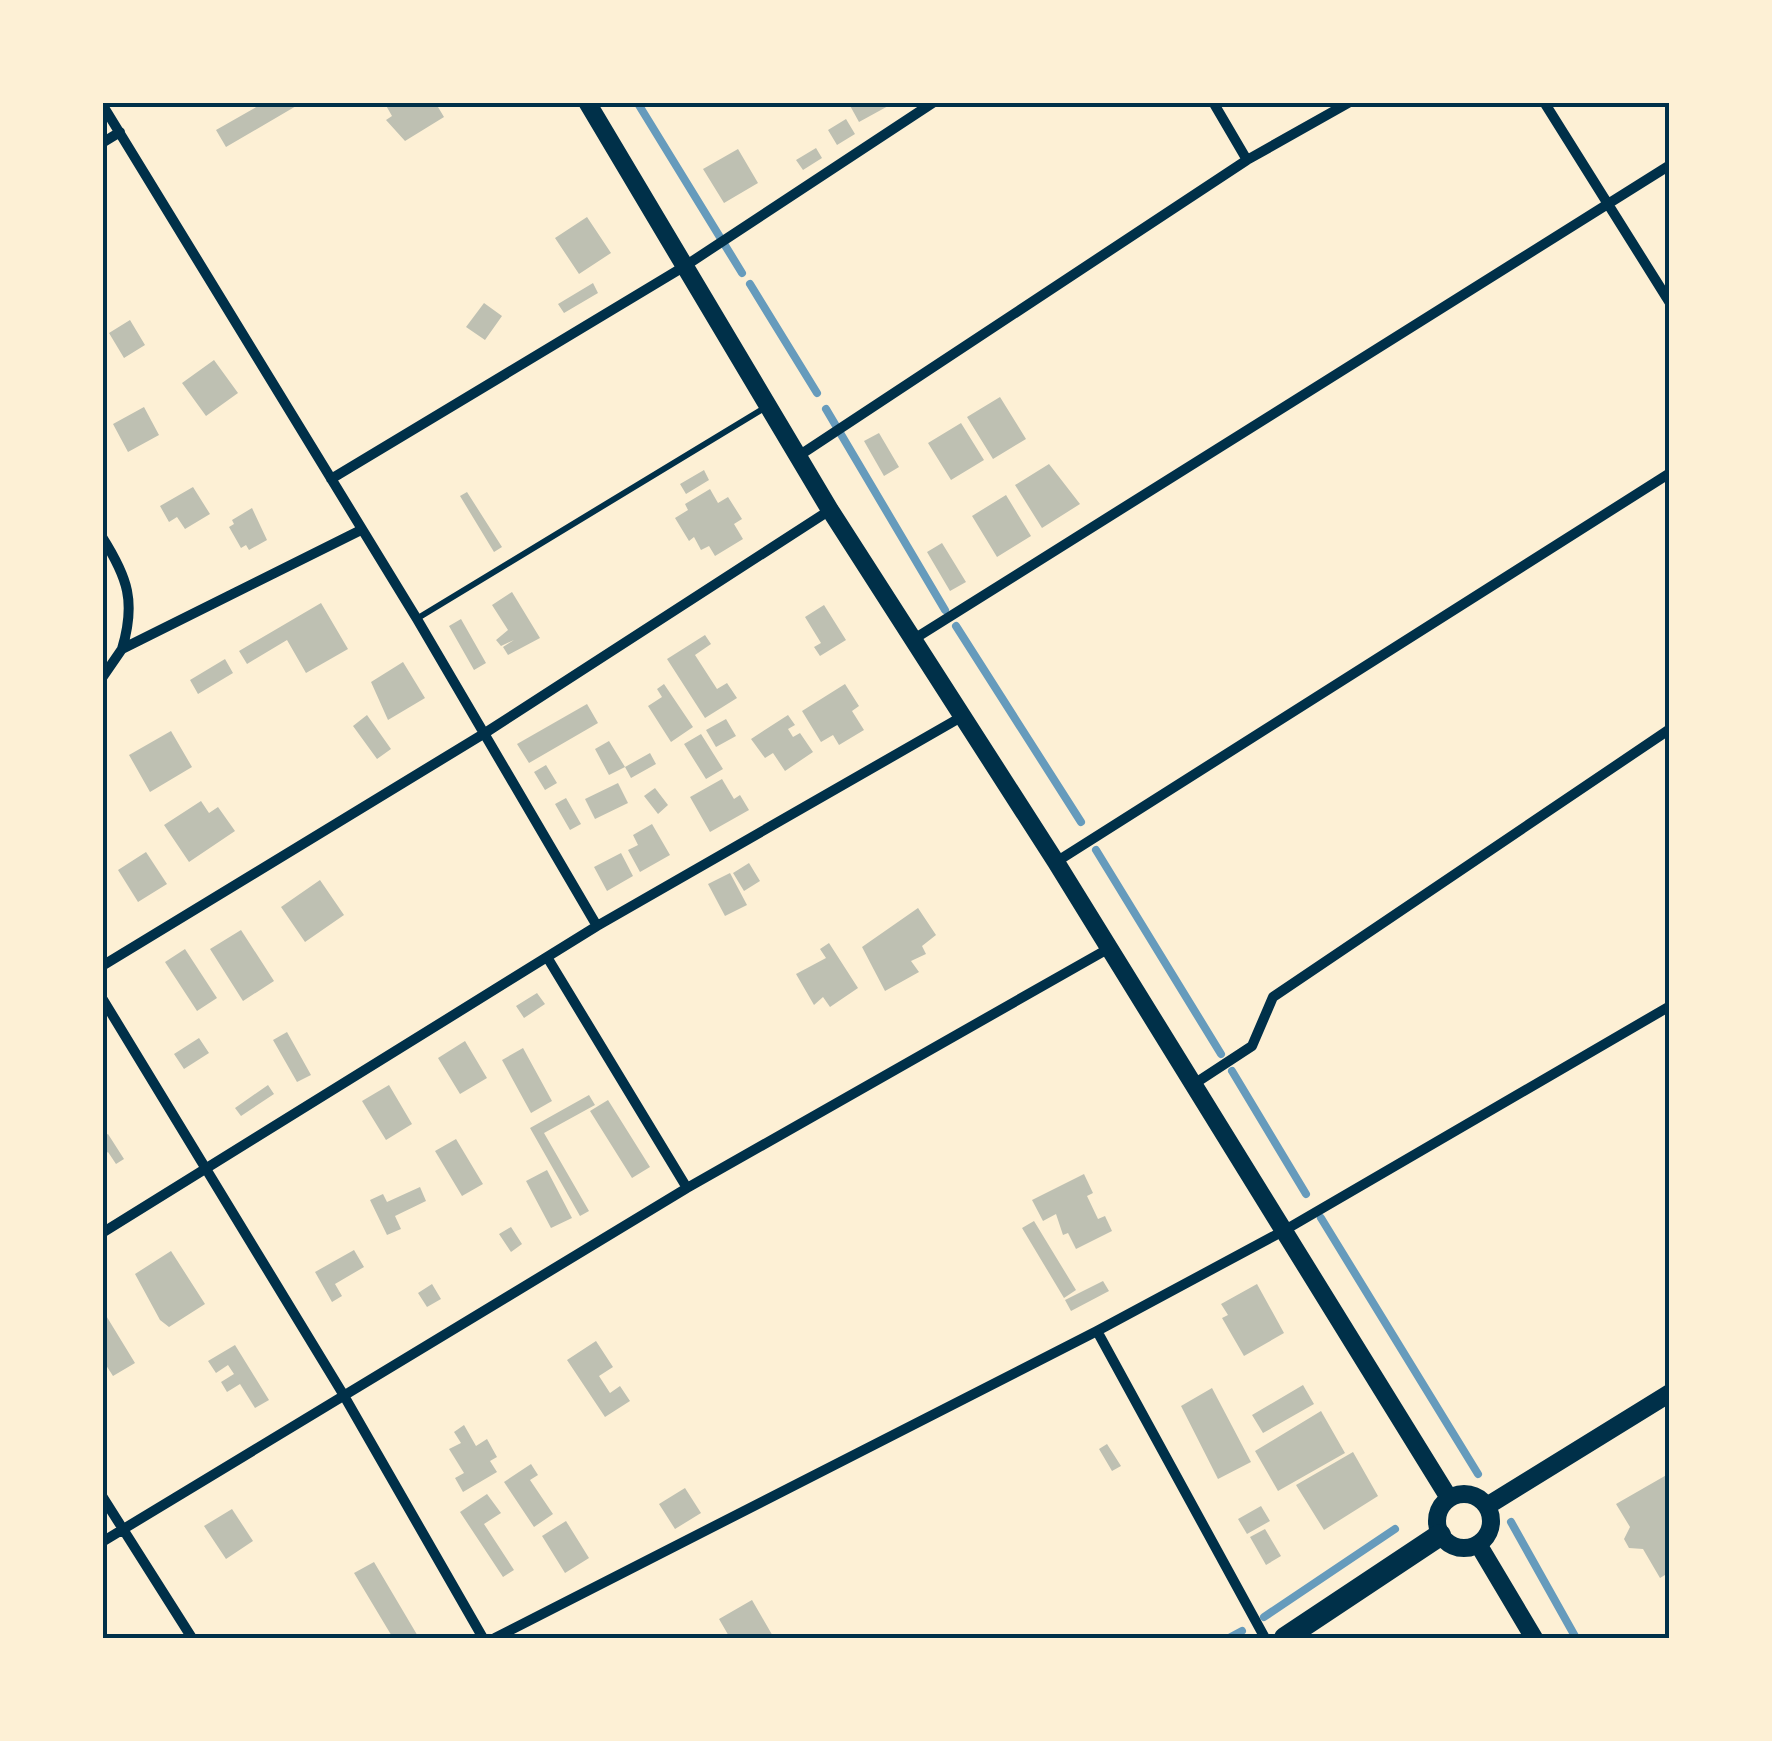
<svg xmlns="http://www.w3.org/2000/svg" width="1772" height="1741" font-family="'Golos Text',sans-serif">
  <rect width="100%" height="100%" fill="#fdf0d5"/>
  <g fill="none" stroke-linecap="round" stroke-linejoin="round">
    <path stroke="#669bbc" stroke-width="8" d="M637,102L742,273
      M750,284L817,393
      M826,409L945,610
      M956,626L1081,822
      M1096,850L1221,1054
      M1232,1071L1306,1194
      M1321,1218L1478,1474
      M1511,1522L1576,1638
      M1264,1617L1395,1529
      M1229,1638L1242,1631"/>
  </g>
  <path fill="#bec0b2" d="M265,102H303L226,147L216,130Z
    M384,102H445L438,107L444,117L405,141L386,120L392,116Z
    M848,102H889L890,105L859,122Z
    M846,119L855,134L837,145L828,130Z
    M816,148L822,158L803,170L796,160Z
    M738,149L758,183L724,203L703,169Z
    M587,217L611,253L579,274L555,238Z
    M593,283L598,293L564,313L558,304Z
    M484,303L502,316L485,340L466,327Z
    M130,320L145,345L124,358L109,333Z
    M214,360L238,393L206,416L182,383Z
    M1000,397L1026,439L993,459L967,417Z
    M144,407L159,435L128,452L113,424Z
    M961,423L984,460L951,480L928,443Z
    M879,433L899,467L884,476L864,441Z
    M1049,464L1080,504L1042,528L1015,485Z
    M704,470L709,480L686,494L680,484Z
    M193,487L210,514L185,529L177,517L169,522L160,506Z
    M710,489L718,503L728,497L742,519L734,524L743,539L715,556L709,546L701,550L694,537L689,541L675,518L688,510L685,504Z
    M467,492L502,547L494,552L460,496Z
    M1006,495L1031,536L997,557L972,516Z
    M252,508L267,540L249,550L246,545L241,548L229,527L234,524L232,520Z
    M942,543L966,582L950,591L927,552Z
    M512,592L540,638L508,655L503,647L514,640L501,646L496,640L508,630L492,605Z
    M321,603L348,649L306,673L287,640L247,664L239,651Z
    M824,605L846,640L820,656L814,647L821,643L805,617Z
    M461,619L486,663L474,670L449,626Z
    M705,635L711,644L695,655L717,689L727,683L737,698L705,718L667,659Z
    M225,659L233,673L198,694L190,680Z
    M403,662L425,698L388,720L371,682Z
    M664,684L693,727L671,742L648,706L662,697L657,689Z
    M845,684L859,706L852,711L864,730L839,745L833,735L821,742L802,711Z
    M587,704L598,723L529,763L517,744Z
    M367,715L391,749L377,759L353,726Z
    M788,715L795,725L788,729L793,737L800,733L813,752L785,771L773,753L765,758L751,739Z
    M726,719L736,736L716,747L706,730Z
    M171,731L192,767L150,792L129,755Z
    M701,734L723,769L706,779L684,744Z
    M609,741L625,767L609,775L595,749Z
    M650,753L656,764L631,778L625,767Z
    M546,765L557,783L545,790L534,772Z
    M722,779L734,799L740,795L749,810L710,832L690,797Z
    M618,783L628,803L595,819L585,799Z
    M655,788L668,805L658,814L644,796Z
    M566,798L581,824L570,830L555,804Z
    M201,801L209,813L218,807L235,831L189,862L164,825Z
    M652,824L670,855L640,872L628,850L638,845L633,835Z
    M146,852L167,884L138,902L118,870Z
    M621,853L633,876L607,891L594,867Z
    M749,863L760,881L744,891L733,873Z
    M730,873L747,905L725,916L708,884Z
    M320,880L344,915L305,942L281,907Z
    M918,908L936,935L922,946L926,954L911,961L919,972L885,991L862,947Z
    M241,930L274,981L243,1001L210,949Z
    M829,943L858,988L830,1007L823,997L814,1005L796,974L826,958L820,949Z
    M185,949L217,998L197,1011L165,962Z
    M537,993L545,1004L524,1018L516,1006Z
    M287,1032L311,1075L297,1082L273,1040Z
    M199,1038L209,1053L184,1069L174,1054Z
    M465,1041L487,1078L460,1094L438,1058Z
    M523,1048L552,1101L531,1113L502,1060Z
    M268,1085L274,1094L241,1116L235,1108Z
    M389,1085L412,1124L386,1140L362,1101Z
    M589,1095L595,1105L544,1133L589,1211L580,1216L530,1128Z
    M608,1100L650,1167L632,1178L590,1111Z
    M108,1134L124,1159L116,1164L108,1152L102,1156V1137Z
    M456,1139L483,1184L462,1196L435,1151Z
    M547,1170L572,1218L551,1228L526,1181Z
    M1084,1174L1093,1193L1087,1196L1098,1219L1105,1216L1112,1231L1076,1249L1068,1233L1063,1235L1056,1214L1043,1221L1032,1200Z
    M420,1187L426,1201L395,1216L401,1229L387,1235L370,1200L383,1194L387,1202Z
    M1034,1221L1076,1290L1064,1298L1022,1228Z
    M511,1227L522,1244L511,1252L499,1234Z
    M354,1250L364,1267L335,1284L342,1296L332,1302L315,1272Z
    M171,1251L205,1304L169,1327L160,1320L135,1274Z
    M1103,1281L1109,1291L1071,1311L1065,1300Z
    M432,1284L441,1299L427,1307L418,1293Z
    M1257,1284L1284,1333L1244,1356L1222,1318L1228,1315L1221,1304Z
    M102,1309L135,1363L113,1376L102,1359Z
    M596,1341L613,1367L599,1376L610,1393L620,1386L630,1401L605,1417L567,1360Z
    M235,1345L269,1400L255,1408L240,1384L227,1392L221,1382L234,1374L228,1365L216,1373L208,1361Z
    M1303,1385L1314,1404L1263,1433L1252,1415Z
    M1212,1388L1251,1462L1218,1479L1181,1406Z
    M1321,1411L1345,1453L1278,1491L1255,1451Z
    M464,1425L476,1446L487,1439L497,1457L490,1461L497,1472L463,1492L455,1478L464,1473L449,1449L461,1443L454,1432Z
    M1107,1444L1121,1466L1112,1471L1099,1449Z
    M1353,1452L1378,1496L1324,1530L1296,1485Z
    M531,1464L538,1475L530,1480L553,1514L534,1527L504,1482Z
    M1670,1473V1572L1660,1578L1643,1549L1629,1548L1624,1539L1630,1527L1616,1504Z
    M685,1488L701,1513L675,1529L659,1504Z
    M487,1494L501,1513L484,1524L514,1570L503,1577L460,1512Z
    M1261,1506L1270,1521L1247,1534L1238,1519Z
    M232,1509L253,1541L226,1559L204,1526Z
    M566,1521L589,1558L565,1573L542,1536Z
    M1265,1529L1281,1556L1266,1565L1250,1537Z
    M374,1562L419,1638H393L354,1573Z
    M752,1600L774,1638H730L719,1619Z"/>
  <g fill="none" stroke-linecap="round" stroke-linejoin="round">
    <path stroke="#003049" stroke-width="6" d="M418,618L766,407"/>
    <path stroke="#003049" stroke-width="10" d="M1213,102L1247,160
      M1544,102L1670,303
      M102,104L417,619L597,926
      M102,143L120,132
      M800,455L1247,160L1350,102
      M331,479L685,266L934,102
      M102,537C128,578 136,602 122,649
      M914,639L1670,165
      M102,678L122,649L361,530
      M1056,862L1670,473
      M547,957L687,1188
      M102,966L485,733L830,510
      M102,998L343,1394L483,1638
      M1194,1084L1252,1046L1273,997L1670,729
      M102,1233L597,926L963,716
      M1097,1331L1265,1638
      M102,1496L192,1638
      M102,1542L687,1188L1106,950
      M495,1638L1097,1331L1285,1230L1670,1006"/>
    <path stroke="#003049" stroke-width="18" d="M587,102L830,510L1056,862L1449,1498
      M1437 1521a27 27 0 1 1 54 0a27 27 0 1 1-54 0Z
      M1487,1506L1670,1393
      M1478,1544L1534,1638"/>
    <path stroke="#003049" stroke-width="22" d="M1285,1638L1440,1535"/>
  </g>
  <rect width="1772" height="1741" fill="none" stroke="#fdf0d5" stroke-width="210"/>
  <rect x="105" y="105" width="1562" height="1531" fill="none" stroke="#003049" stroke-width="4"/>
</svg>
